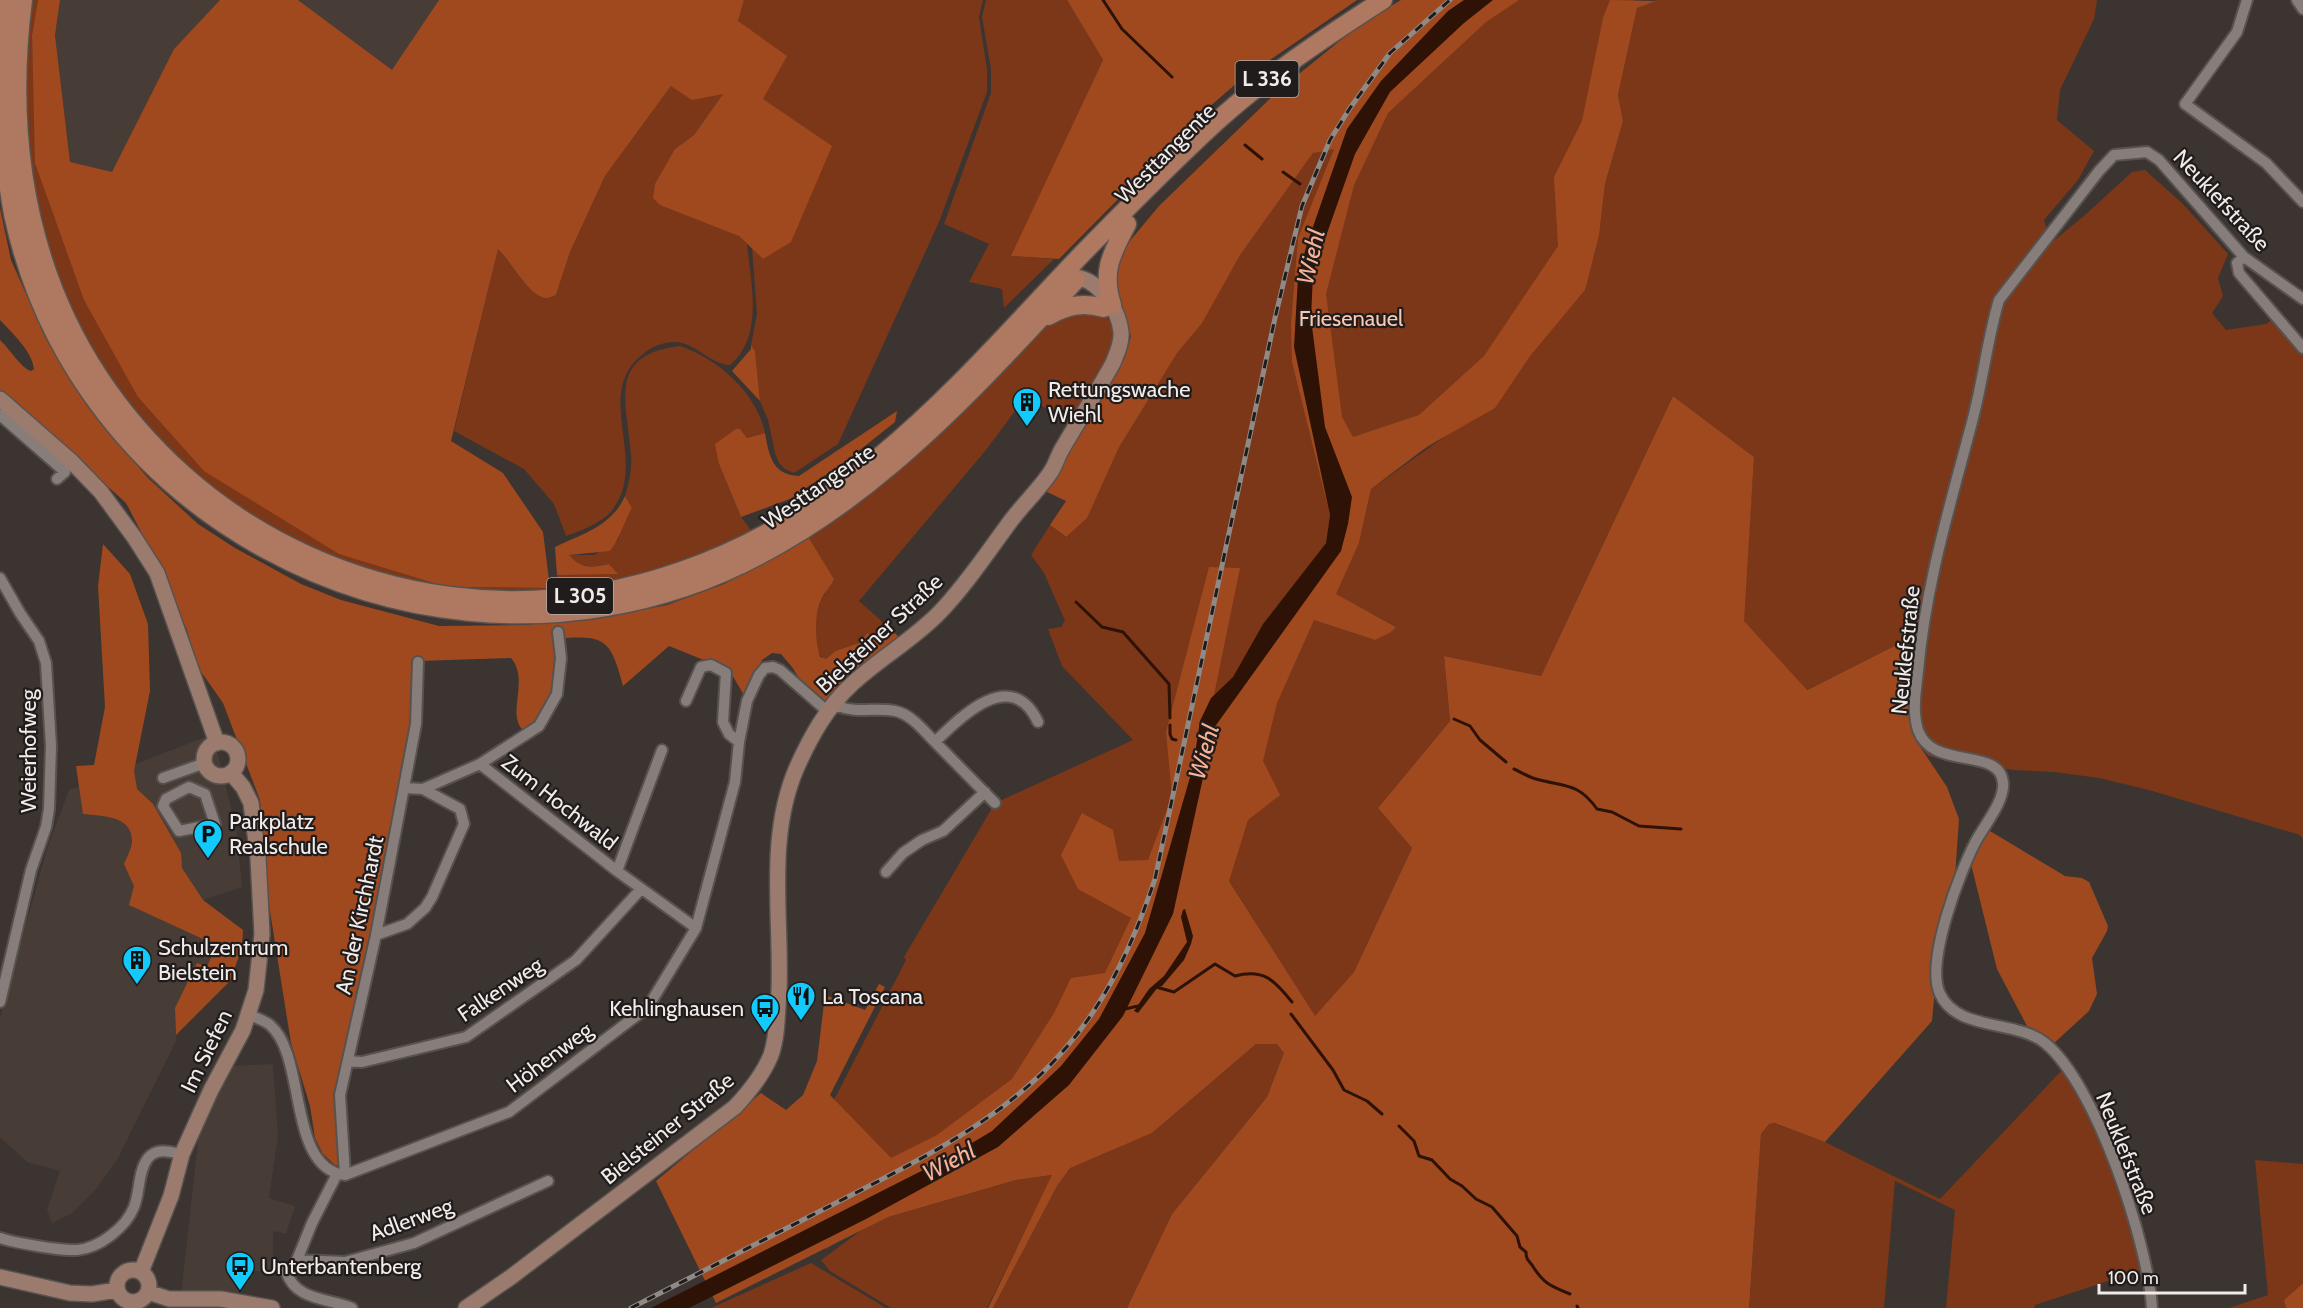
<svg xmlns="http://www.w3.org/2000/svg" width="2303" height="1308" font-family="Cabin,sans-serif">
  <rect width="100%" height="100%" fill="#3b3431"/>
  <path fill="#483c36" d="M60,0H220L174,49L112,173L70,162L55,35Z
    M298,0H439L393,71Z
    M213,734L237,833L242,887L203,900L216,945L207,967L197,964L175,1008L176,1041L118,1158L98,1187L71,1214L52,1223L47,1210L60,1171L27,1162L0,1137V1018L47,849L69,790Z
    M273,1064L278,1136L269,1198L295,1206L286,1234L273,1231V1271H243L238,1301L181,1296L200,1124L234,1066Z"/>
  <path fill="#7b3717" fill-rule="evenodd" d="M30,0H38L32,35L36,163L447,587L550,588L548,593L464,592L408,583L340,562L267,527L230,503L183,465L135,415L97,365L65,304L37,222L21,86Z
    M744,0H983L979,17L987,69V92L939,222L838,444L794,473L785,469L779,463L775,453L768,420L760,401L755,351L751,345L757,314L752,248L763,259V99L738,21Z
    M986,0H1067L1103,60L1012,256L1054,259L1004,308L1002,289L969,282L989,244L944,224L991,93V69L982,17Z
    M1459,0H1634L1602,166L1593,260L1599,236L1605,184L1623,121L1618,95L1637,8L1656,0H2097L2094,19L2060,90L2057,120L2094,151L2078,180L2044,220L2051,243L2085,215L2132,172L2145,170L2183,204L2228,254L2218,278L2223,296L2212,313L2226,330L2266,324L2280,314L2303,341V839L2300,835L2149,790L2099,778L2054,772L2013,770L1928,756L1917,742L1912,718L1920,633L1806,690L1743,621L1754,457L1673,396L1541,676L1444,656L1450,721L1378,808L1412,848L1354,972L1315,1017L1230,882L983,1180L848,1232L827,1249L711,1204L683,1157L836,1102L834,1100L906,960L904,957L995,803L1133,740L1062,666L1048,629L1061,627L1065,621L1044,573L1031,555L1050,525L1065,537L1162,361L1313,153ZM1586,285L1585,290L1484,407ZM1447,435L1371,489L1359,543L1335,594L1395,626L1375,640L1315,620L1360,489Z
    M671,86L723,94L694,135L675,149L739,236L747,244C751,282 764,337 730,365C709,364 694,340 672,342C661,343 651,347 643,354C592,394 649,460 613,509C603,523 582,530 566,536L554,504L524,469L454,431L498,248C507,259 531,298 546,298C550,298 553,296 556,295L570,252L605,176Z
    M1071,310L1103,314C1111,321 1117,331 1115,343C1112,366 1083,406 1070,426L1027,395L986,450L859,601L886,625L875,636L867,633L859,643L835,651L826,659H822L818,651L815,631L816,618L821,600L834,579L809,538L891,475L1041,329L1057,315Z
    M680,346C718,359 757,393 765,433L747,438L740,429L719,464L741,517L754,534L653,575L558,592L557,575L617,573L609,564C592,567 581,569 568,555H594L618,540L621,527L632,508L625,496C629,483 632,469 631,455C627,402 606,355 680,346Z
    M1256,1044H1277L1285,1052L1267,1097L1172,1214L1127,1308H993L1057,1186L1070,1167L1152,1133Z
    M2064,1068L2098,1134L2118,1183L2145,1269L2035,1305L2034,1308H1946L1955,1210L1895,1181L1884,1308H1749L1761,1134L1769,1124L1775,1123L1825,1142L1940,1199Z
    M2255,1160L2303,1164V1283L2284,1300L2286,1308H2229L2268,1295Z
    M1053,1175L987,1308H891L830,1271L821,1260L870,1224L881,1219L1016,1180Z
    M811,1263L886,1308H711Z"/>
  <path fill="#a0491f" d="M38,0H60L55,35L70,162L112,172L174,49L220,0H298L392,70L439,0H744L738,21L787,56L763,99L832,146L791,242L763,259L739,236L660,205L653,198L655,184L675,149L694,135L723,94L692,100L671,86L605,176L570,252L556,295C553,296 550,298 546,298C530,298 509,259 498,249L451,441L503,473L543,532L550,588L447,587L339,554L204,471L138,397L84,300L35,163L32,35Z
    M1067,0H1357L1238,82L1208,108L1059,259L1011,256L1103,60Z
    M1401,0H1519L1486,22L1388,113L1354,185L1326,294L1342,417L1353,437L1419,415L1484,356L1558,246L1554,177L1582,121L1603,18L1610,0L1656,1L1637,8L1618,95L1623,121L1605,184L1599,236L1585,290L1530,356L1495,408L1428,446L1371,489L1359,543L1336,594L1396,627L1391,632L1375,640L1314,620L1277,703L1263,761L1280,795L1248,820L1229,881L1315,1016L1354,972L1412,848L1378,808L1450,721L1444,656L1541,676L1673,396L1754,457L1744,621L1807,690L1920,633L1912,718L1917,742L1947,787L1959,819L1955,877L1941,924L1932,1021L1825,1142L1775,1123L1769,1124L1761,1134L1749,1308H1127L1172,1214L1267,1097L1284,1053L1277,1044H1256L1152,1133L1070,1168L1057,1186L993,1308H988L1052,1175L1016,1180L888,1217L716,1303L656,1181L761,1093L786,1110L803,1095L817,1061L825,995L865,1010L879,984L885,987L830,1095L891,1158L937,1135L1012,1079L1054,1013L1071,978L1105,973L1131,918L1078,889L1061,855L1082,813L1113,830L1119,861L1148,860L1172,796L1166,732L1209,567L1240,568L1214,695L1233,677L1263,624L1326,543L1330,515L1292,362L1291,324L1298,238L1334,149L1313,153L1240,255L1202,323L1177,353L1119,447L1087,518L1066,537L1050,525L1066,501L1043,490L1124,359L1131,336L1113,277L1119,254L1159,206L1278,91L1358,26Z
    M0,208L11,260L46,339L87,406L147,477L198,524L235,548L301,584L341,600L439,626L526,625L610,616L667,605L724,584L809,538L834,579C831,587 824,592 821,600C814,616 815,641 820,657L826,659L835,651L859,643L867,633L875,636L886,625L901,639L826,703L822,704L804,686L792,667L781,654L772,653L762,660L745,697L731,673L716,665L669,646L623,686C611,641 606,634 558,639L557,689L538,719L523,730C506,714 530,680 511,658L419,661L414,730L342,1078L341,1166L335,1165L323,1154L315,1138L310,1106L291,1043L269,905L260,800L223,703L197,666L187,630L158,564L126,503L60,443L0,395V340C9,348 21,368 31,371L34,369C32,351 12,333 0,320Z
    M751,345L755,351L760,401L732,371L751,349Z
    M897,411L895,422L846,461L790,499L741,517L719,464L715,444L736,429H740L747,438L765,433C769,455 772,475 799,476Z
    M625,496L632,508C624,522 620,538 610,551L569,555C582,570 592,567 609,564L618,574L557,575L555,547C582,534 612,526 625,496Z
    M103,544L130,574L148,624L150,691L134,771L137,789L153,804L181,853L182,868L203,900L243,930L242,948L230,981L176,1035L175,1008L197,963L207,967L216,945L129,905L134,886L124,864C127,857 132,848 132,841C132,815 101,816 83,814L76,766L94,765L105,707L98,586Z
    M1990,831L2065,876L2082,878L2089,882L2108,926L2107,931L2092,958L2097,994L2089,1011L2052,1045L2027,1026L1997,969L1966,844Z
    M2303,1283V1308H2286L2284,1300Z"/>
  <path fill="#2e1206" d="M1464,0H1493L1464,23L1390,92L1355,154L1313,273L1311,319L1325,427L1352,497L1348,524L1341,551L1214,728L1173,914L1123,1016L1069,1085L998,1147L866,1219L689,1308H651L947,1158L992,1131L1061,1066L1099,1019L1145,933L1193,767L1200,721L1211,698L1233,677L1263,624L1326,543L1330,515L1294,347L1298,277L1307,244L1347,129L1381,81L1448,11Z
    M1185,909L1193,936L1191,944L1184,960L1162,986L1158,987L1138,1013L1134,1011L1149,989L1164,976L1187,942L1181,917L1183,910Z"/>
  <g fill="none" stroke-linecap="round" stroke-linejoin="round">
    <path stroke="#2e1206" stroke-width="3" d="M1103,0L1122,29L1172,77
      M1245,145L1262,159
      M1283,172L1300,184
      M1076,602L1102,627L1123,632L1169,684L1170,718
      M1454,719L1470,726L1480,740L1506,762
      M1170,725V734L1172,739L1176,740
      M1514,769C1521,772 1528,777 1536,779C1564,787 1578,782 1597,809L1612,812L1639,826L1681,829
      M1155,988L1156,987L1174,992L1215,964L1235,976C1264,968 1275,981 1292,1002
      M1125,1009L1138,1006
      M1291,1014L1333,1070L1344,1090L1367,1101L1382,1114
      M1399,1126L1414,1141L1419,1156L1432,1160L1450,1179L1462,1186L1476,1199L1492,1207L1517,1236L1520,1247L1526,1252C1526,1259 1528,1260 1532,1265C1543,1283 1550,1286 1570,1294
      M1577,1306L1578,1308"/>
    <g stroke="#58524f" stroke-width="14">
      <path id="street" d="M2247,0L2237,32L2185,104L2266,163L2303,202
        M2297,0L2303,9
        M2244,257L2237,263L2239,273L2303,348
        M0,415L65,472L57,479
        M0,578L20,613L39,641L46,663L51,746L49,809L46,827L31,870L0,1002
        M686,701L701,667L711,665L726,673L723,722L729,734L739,742
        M935,742L995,803
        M480,764L617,871L696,928
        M163,778L205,763
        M189,787L205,794L215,824L179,831L163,806L166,799Z
        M405,788L423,789L480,764L539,726L557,694L561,658L558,632
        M617,871L662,750
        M886,872L903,853L922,840L943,831L985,792
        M376,935L407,924L425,908L432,897L464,824L460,809L423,789
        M249,1015C256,1018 264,1020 270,1025C307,1056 287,1168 345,1175L509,1112L648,1007L696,928L735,782L739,742L747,701L759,675L765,668L773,667L780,670L827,711L838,706C857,714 875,707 895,711C911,714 924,731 935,742C963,714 1012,667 1038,722
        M348,1061L362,1062L466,1037L576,960L641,889
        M345,1175L340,1095L376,935L416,724L418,662
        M0,1238C15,1243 62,1251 77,1250C100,1248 126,1227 134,1207C140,1192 138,1171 148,1158C157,1147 171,1152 182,1154
        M297,1260L312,1223L337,1174
        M352,1308C328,1298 295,1301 286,1271L293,1268L297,1260L345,1262L414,1243L548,1181
        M2152,1308C2148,1243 2096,1084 2045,1043C2015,1019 1958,1032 1940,994C1925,962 1960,871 1976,841C1985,824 2005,801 2003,782C1999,746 1932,771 1918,730C1912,711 1916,690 1918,671C1926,583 1950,506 1972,422C1983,382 1987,340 1999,300L2099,171L2114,155L2147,152L2159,160L2244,257L2303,299"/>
    </g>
    <g stroke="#58524f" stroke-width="18">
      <path id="secondary" d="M0,399L72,462L101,492L134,537L157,573L217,743
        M204 759a17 17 0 1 1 34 0a17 17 0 1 1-34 0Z
        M117 1286a16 16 0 1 1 32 0a16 16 0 1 1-32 0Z
        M141,1272L171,1196L182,1154L211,1090L243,1030L256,990L262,934L258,857L251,803L243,787L231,773
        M0,1277L70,1293L92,1294L117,1290
        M148,1292L169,1299H221L272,1308
        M466,1308L511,1277L735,1107C750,1091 763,1075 771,1055C778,1035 777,1013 779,992C782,917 766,838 797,767C811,736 827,707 852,684C880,658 913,640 940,612C965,586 985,556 1007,526C1020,507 1041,488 1052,470C1056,463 1058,456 1062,449C1079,420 1097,392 1113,363C1117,353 1122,343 1121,332C1118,306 1095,274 1067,277"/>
    </g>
    <g stroke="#58524f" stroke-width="21">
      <path id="primary" d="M9,0C0,71 0,143 13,214C77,514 399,684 686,587C846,532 964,401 1076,280
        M23,0C0,182 45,350 184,475C258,541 352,583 450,596C609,617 758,557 879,457C953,396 1016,323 1082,254C1121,214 1161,174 1201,136C1256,83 1319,41 1383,0
        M1112,305C1101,271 1112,253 1127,224
        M1048,316C1068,305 1083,302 1104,308"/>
    </g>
    <use href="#street" stroke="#877e7b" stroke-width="10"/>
    <use href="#secondary" stroke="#9b7b6e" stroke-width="15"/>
    <use href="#primary" stroke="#af7860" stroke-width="18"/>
    <g stroke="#908a87" stroke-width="5">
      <path id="rail" d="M631,1308C698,1274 765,1239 832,1205C915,1162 1002,1122 1064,1050C1108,1000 1134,941 1155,879L1275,318L1302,206L1330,140L1350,108L1390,53L1450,0"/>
    </g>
    <use href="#rail" stroke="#201c1b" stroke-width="3" stroke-dasharray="9" stroke-linecap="butt"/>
  </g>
  <defs>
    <g id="building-pin" transform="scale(1.5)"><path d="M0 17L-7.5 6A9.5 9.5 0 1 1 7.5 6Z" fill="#12cafb" stroke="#201c1b"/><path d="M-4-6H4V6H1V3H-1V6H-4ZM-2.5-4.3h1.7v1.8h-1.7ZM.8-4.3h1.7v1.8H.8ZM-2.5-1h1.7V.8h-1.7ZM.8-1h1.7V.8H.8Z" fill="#111"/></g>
    <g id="parking-pin" transform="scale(1.5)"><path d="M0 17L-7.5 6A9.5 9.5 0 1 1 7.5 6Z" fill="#12cafb" stroke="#201c1b"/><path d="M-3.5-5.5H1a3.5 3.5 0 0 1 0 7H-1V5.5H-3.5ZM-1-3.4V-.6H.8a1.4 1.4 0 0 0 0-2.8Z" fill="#111"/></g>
    <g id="restaurant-pin" transform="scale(1.5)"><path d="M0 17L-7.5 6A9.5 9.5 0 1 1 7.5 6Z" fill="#12cafb" stroke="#201c1b"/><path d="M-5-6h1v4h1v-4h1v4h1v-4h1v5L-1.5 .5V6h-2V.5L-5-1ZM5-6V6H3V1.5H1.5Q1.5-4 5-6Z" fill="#111"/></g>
    <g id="bus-pin" transform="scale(1.5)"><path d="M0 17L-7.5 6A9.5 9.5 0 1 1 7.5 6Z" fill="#12cafb" stroke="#201c1b"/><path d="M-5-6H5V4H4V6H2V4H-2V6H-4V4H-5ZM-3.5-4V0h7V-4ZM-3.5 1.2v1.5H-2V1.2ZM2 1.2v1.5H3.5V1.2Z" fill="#111"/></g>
  </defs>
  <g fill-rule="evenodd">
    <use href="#building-pin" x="1027" y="402"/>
    <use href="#parking-pin" x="208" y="834"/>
    <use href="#building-pin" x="137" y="960"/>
    <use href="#restaurant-pin" x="801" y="996"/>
    <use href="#bus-pin" x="765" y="1008"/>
    <use href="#bus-pin" x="240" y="1266"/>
  </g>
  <g text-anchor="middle" stroke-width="4.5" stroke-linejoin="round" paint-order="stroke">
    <g fill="#201c1b" stroke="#b2aeac" stroke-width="1.5">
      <rect x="1235.5" y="61" width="63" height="36" rx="4.5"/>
      <rect x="547" y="578" width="66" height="36" rx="4.5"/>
    </g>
    <g font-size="21" font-weight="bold" fill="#f1ecea">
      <text x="1267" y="86">L 336</text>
      <text x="580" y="603">L 305</text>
    </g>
    <g font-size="22" fill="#f1ecea" stroke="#201c1b">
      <text transform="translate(1165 153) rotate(-45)" y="8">Westtangente</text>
      <text transform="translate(2222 200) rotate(47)" y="8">Neuklefstraße</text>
      <text transform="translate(818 486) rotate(-35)" y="8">Westtangente</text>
      <text transform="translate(879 633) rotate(-43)" y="8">Bielsteiner Straße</text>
      <text transform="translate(1905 650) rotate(-84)" y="8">Neuklefstraße</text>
      <text transform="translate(28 751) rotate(-90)" y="8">Weierhofweg</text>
      <text transform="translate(560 802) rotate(38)" y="8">Zum Hochwald</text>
      <text transform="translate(359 915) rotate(-78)" y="8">An der Kirchhardt</text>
      <text transform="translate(500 989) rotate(-34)" y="8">Falkenweg</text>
      <text transform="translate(206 1051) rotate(-64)" y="8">Im Siefen</text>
      <text transform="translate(549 1057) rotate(-37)" y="8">Höhenweg</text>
      <text transform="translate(667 1128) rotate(-39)" y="8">Bielsteiner Straße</text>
      <text transform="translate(2127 1153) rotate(68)" y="8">Neuklefstraße</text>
      <text transform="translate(411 1219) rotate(-20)" y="8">Adlerweg</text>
    </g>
    <g font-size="22" fill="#f9c7b2" stroke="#201c1b">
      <text x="1351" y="326">Friesenauel</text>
    </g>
    <g font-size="22" fill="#f1ecea" stroke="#201c1b" text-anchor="start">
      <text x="1048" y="397">Rettungswache<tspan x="1048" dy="25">Wiehl</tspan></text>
      <text x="229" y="829">Parkplatz<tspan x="229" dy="25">Realschule</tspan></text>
      <text x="158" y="955">Schulzentrum<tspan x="158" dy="25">Bielstein</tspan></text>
      <text x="822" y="1004">La Toscana</text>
      <text x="744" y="1016" text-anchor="end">Kehlinghausen</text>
      <text x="261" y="1274">Unterbantenberg</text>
    </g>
    <g font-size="24" font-style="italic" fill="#fbb294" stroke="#201c1b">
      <text transform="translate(1311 257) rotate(-77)" y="8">Wiehl</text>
      <text transform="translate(1204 752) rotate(-74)" y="8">Wiehl</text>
      <text transform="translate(949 1162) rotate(-28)" y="8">Wiehl</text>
    </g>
  </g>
  <path d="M2099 1284v9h146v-9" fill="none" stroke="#f1ecea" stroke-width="3"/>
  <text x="2108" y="1284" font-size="18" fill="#f1ecea" stroke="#201c1b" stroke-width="4.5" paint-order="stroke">100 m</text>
</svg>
